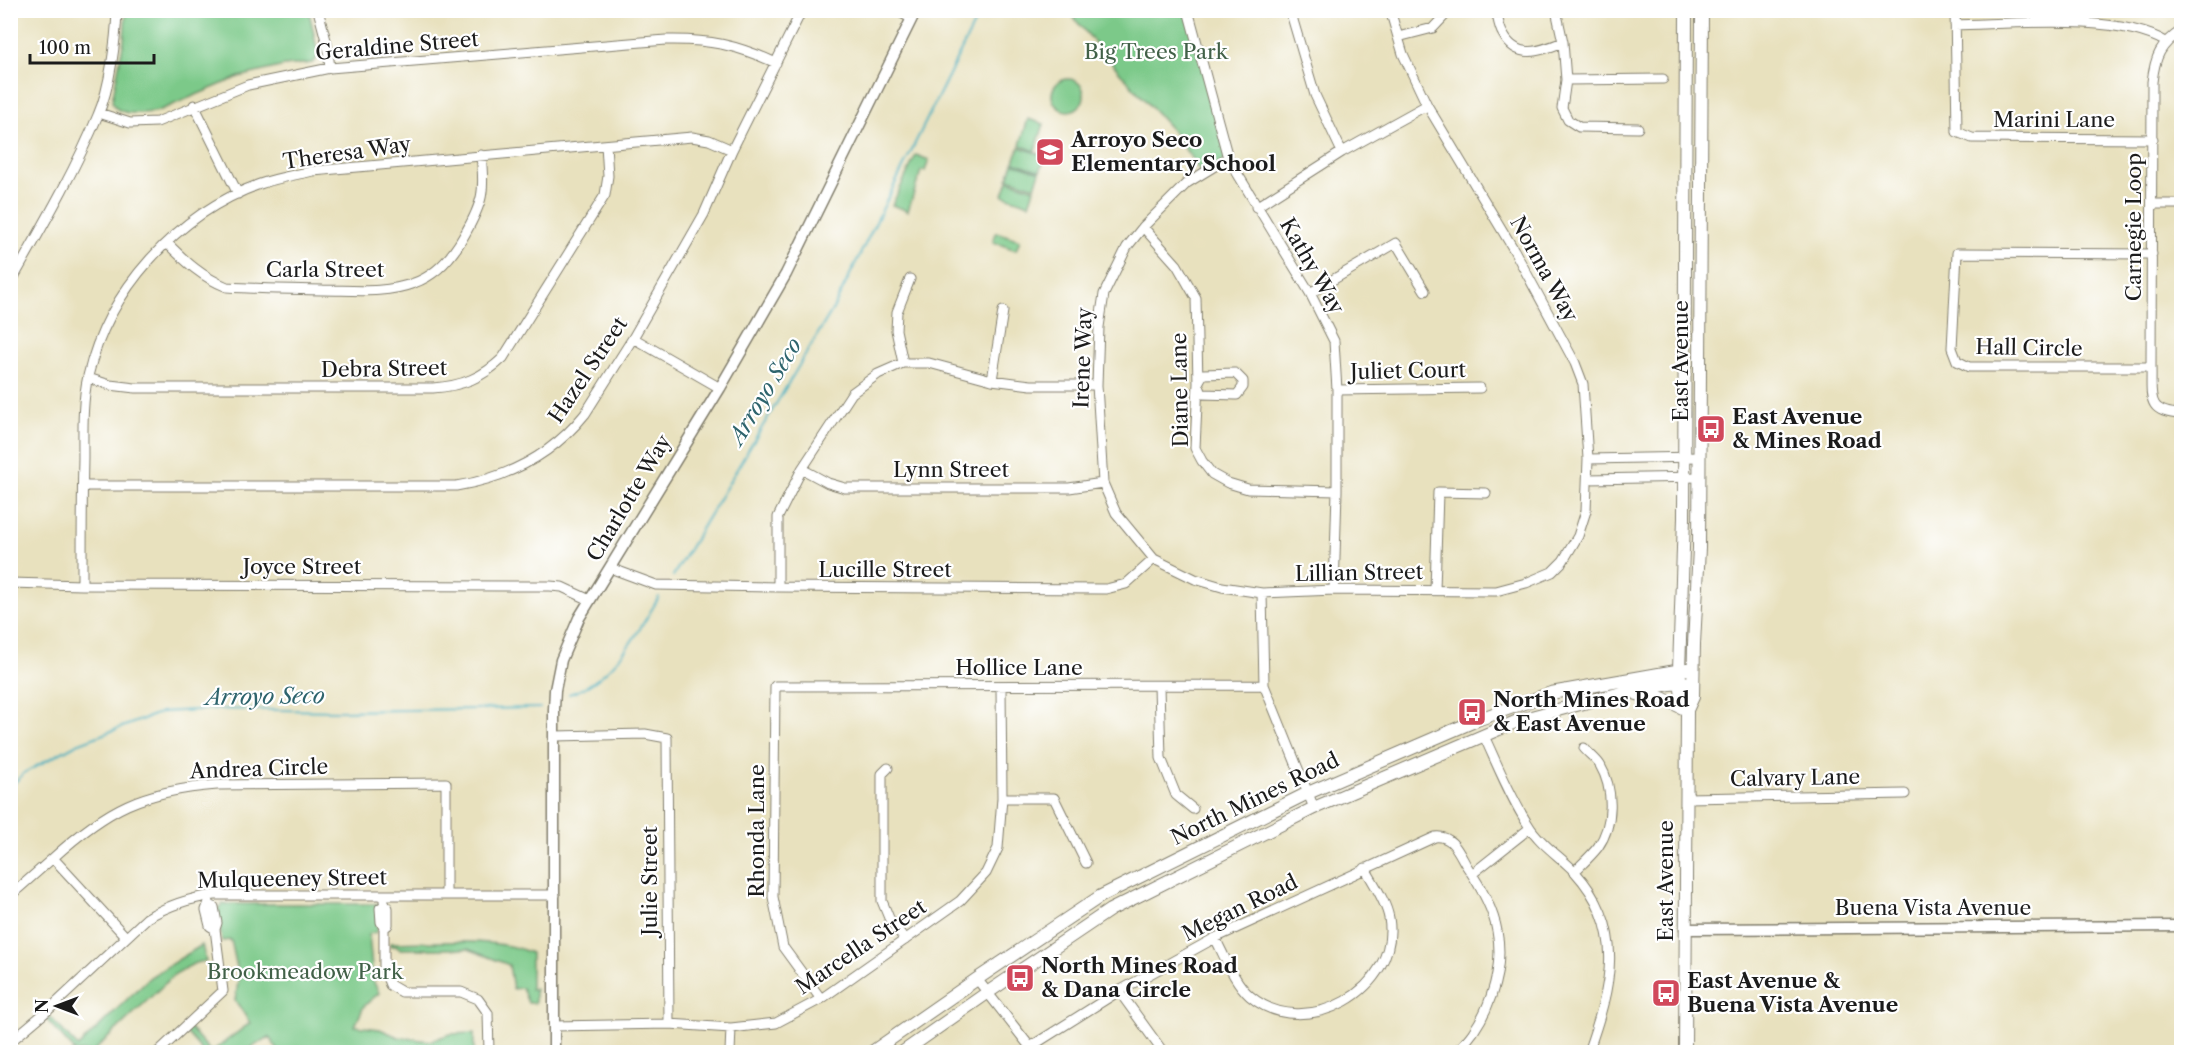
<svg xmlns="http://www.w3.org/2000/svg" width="2192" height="1063" font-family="'Libre Caslon Text',serif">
  <rect width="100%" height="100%" fill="#fff"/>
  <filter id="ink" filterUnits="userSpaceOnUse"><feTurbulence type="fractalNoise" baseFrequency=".0167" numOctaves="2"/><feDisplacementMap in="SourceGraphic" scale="12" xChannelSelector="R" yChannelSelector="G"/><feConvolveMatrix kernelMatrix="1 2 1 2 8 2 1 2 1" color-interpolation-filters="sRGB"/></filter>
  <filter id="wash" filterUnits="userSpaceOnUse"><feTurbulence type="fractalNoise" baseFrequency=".008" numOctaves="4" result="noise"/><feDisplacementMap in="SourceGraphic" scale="24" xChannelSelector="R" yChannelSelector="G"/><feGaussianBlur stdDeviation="1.35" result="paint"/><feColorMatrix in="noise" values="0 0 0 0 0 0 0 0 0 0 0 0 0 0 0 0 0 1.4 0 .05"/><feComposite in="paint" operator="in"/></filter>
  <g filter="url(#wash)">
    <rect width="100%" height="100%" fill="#e8e1be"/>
    <path fill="#7bc989" stroke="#4c7252" stroke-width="1.5" d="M126,11H309L318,54L317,58L312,63L284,66L239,77L158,111C145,113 116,118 112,101L124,40Z
      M1068,11H1188L1228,158L1202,174L1172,130L1123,76Z
      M1052 95a16 16 0 1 1 32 0a16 16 0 1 1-32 0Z
      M1028,119L1044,124L1035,151L1020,145Z
      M1019,147L1046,156L1040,171L1014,162Z
      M916,155L929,160L925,171H921L908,211L892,205Z
      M1013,163L1040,172L1035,187L1008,178Z
      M1008,180L1034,189L1029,204L1003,195Z
      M996,232L1020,240L1016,250L993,242Z
      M223,904H378L377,932L369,934L373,980L379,993L364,1006L355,1026L380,1029L398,1037L430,1041L450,1034L474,1033V1052H279L269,1037L244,1052H203L185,1031L189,1027L211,1052L250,1023L235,1000L239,977L231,940L222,941L217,911L219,907Z
      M390,943C430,943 496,936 531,953V989H535V1003H528L522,988L513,989L509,965L468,949H400L397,946H390Z
      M202,945L206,961L195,963L175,974L93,1052H72L74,1050L47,1020L50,1017L78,1047L150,977Z"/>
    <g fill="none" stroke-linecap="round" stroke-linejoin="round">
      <path stroke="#40adbe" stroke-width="2" d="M673,576L834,307L981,10
        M569,694C612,681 638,633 659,597
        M10,787L24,773L77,744L162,712L215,709L339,711L540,708"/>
    </g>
  </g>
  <g filter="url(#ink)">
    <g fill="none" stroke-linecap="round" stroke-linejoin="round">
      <g stroke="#827e6d" stroke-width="11">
        <path id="minor" d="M318,10L327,44L330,68
          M895,10L911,18
          M1188,10L1228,158L1310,293L1334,341L1337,390V491L1334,590
          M1290,10L1315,95L1342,152
          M1496,10C1498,18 1499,28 1503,34C1517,61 1541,51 1563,42
          M1556,10L1563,42L1566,80L1562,108L1568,120L1579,127L1638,128
          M1955,10L1957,132L1972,138L2153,139
          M1955,25C2012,24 2117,13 2166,42
          M2182,30C2160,45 2155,56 2152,82L2151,367C2152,396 2145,413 2182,414
          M1398,37L1433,28L1450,10
          M1566,80L1663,79
          M194,105L238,194
          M99,113L130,123L157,122L248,85L330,68L666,40C709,39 737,45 776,63
          M1228,158L1187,183L1143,227L1127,247L1104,294L1099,327L1097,385L1103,483L1116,513L1154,559L1195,579L1222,587L1262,593L1334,590L1496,591L1526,583L1552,572L1563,561L1578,536L1586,511L1588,459L1583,384L1575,363L1514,250L1427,105L1403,54L1390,10
          M2153,204H2182
          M1256,207L1342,152L1427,105
          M1143,227L1177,265L1196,298L1198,383L1195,448L1202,461L1212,474L1228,483L1248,489L1337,491
          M167,243C186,262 202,277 227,287C259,289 291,289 323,290C353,290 385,294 414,283C437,275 454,254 465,234C483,202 485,192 481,155
          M10,284C41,229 74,173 98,115C110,88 116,40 117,10
          M1310,293L1396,243L1425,291
          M633,338L720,388
          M903,363L896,330L897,312L910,279
          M2151,367H1969L1957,361L1952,348L1957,253L2152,254
          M1235,373L1243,381V387L1237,395L1202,394L1198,383L1203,374Z
          M88,378L110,385L135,388H433C462,386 482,378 503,358L605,195L608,176L606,145
          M992,380L1003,311
          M1337,390L1480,388
          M1588,459L1700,457
          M802,469L828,483L845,488H1069L1103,483
          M1588,479L1700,477
          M83,486H456C507,478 552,455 585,414L633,338L704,214L732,150L802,10
          M610,568L656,585L778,587L1106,589L1126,584L1154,559
          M10,583L82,585L550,586L562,587L590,600
          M82,585C82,542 82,500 83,458C83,431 82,402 88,376C108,290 177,214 260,184C277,178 295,175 313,171L692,137L709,140L732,150
          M778,587V517L802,469L852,393L878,374L903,363H929L992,380L1031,385H1097
          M1435,590L1438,492L1486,493
          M1262,593L1264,685L1314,808
          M1159,686L1161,758L1176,795L1193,809
          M555,736L645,734L667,738L669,1024
          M1484,736C1498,766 1511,799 1529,826C1540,844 1561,857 1575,872C1627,929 1611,987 1588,1052
          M888,768L882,774V901L889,918L905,940
          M1002,798H1054L1086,863
          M1686,798L1905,794
          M1575,871C1582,864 1591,856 1598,847C1614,824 1614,789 1600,765C1596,759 1589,754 1584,748
          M1472,874L1530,828
          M10,896L53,858
          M209,902L206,910L210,926L215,929
          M385,905L380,908L381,922L384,928V969L390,985L402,992H461L478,999L488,1013L489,1052
          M384,928L388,925V908L385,905L384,901
          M126,937L53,858C108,808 142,791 217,785L446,783V895
          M1215,938C1225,957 1234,982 1250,996C1305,1043 1401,989 1389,918C1386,901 1373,883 1365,868
          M977,979L1034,1052
          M1119,991L1163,1052
          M821,999L783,947L773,897L775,686L1264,685
          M554,1026L669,1024L731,1028L776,1023L821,999L960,901L986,873L998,848L1002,798L1001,686
          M10,1042L54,1005L147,918C169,905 189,898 215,895H555
          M1030,1047L1119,991L1215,938L1435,837C1452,835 1458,851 1466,865C1479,884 1493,907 1497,931C1505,972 1487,1023 1456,1052
          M158,1052L223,991L215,929L217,923L214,907L209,905
          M730,1052L731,1028"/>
      </g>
      <g stroke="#827e6d" stroke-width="13">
        <path id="tertiary" d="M1685,929L2182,926
          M554,1052V709L555,690L561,660L579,618L720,388L786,274L916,10"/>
      </g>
      <g stroke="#827e6d" stroke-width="14">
        <path id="secondary" d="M1637,694L1662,698L1687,710
          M1687,710L1693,697L1694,644L1699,548L1702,10
          M872,1052L977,979L1101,896L1308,793L1477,720L1551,693L1693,668
          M903,1052L987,993L1110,910L1314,808L1520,720L1625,692L1670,684L1693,682
          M1685,1052L1687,710L1682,698L1679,670L1684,518L1686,10"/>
      </g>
      <use href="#minor" stroke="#fff" stroke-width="9"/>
      <use href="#tertiary" stroke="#fff" stroke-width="10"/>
      <use href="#secondary" stroke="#fff" stroke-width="12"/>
    </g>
  </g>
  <defs>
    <g id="school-square" transform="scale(1.5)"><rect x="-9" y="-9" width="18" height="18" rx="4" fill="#d1495b" stroke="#fff"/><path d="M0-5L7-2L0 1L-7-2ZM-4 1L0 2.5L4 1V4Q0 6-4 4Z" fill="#fff"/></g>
    <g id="bus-square" transform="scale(1.5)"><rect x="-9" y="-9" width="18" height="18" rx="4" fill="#d1495b" stroke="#fff"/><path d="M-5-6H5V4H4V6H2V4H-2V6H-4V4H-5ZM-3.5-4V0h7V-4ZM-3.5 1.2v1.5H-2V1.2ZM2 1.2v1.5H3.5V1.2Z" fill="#fff"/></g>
  </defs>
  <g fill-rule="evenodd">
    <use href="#school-square" x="1050" y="152"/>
    <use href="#bus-square" x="1711" y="429"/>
    <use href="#bus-square" x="1472" y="712"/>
    <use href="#bus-square" x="1020" y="978"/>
    <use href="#bus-square" x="1666" y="993"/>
  </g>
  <g text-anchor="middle" stroke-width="4.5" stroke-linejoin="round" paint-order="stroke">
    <g font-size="21" fill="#1c1c1c" stroke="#fff">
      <text transform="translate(397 46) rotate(-5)" y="7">Geraldine Street</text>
      <text x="2054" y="127">Marini Lane</text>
      <text transform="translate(347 153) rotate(-8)" y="7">Theresa Way</text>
      <text transform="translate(2134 227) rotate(-90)" y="7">Carnegie Loop</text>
      <text transform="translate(1312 266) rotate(60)" y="7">Kathy Way</text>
      <text transform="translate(1544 269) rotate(61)" y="7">Norma Way</text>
      <text x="325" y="277">Carla Street</text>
      <text transform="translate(2029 348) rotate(1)" y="7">Hall Circle</text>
      <text transform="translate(1083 358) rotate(-88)" y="7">Irene Way</text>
      <text transform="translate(1681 361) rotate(-90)" y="7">East Avenue</text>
      <text transform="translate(384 369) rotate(-1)" y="7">Debra Street</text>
      <text transform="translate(588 370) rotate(-56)" y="7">Hazel Street</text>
      <text transform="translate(1408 371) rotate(-1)" y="7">Juliet Court</text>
      <text transform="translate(1180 390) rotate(-91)" y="7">Diane Lane</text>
      <text x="951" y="477">Lynn Street</text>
      <text transform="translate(629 498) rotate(-59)" y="7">Charlotte Way</text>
      <text x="302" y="574">Joyce Street</text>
      <text x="885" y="577">Lucille Street</text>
      <text transform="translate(1359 573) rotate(-1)" y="7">Lillian Street</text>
      <text x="1019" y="675">Hollice Lane</text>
      <text transform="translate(259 769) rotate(-2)" y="7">Andrea Circle</text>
      <text transform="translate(1795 778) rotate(-1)" y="7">Calvary Lane</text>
      <text transform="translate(1255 799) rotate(-26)" y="7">North Mines Road</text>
      <text transform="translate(757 831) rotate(-90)" y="7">Rhonda Lane</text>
      <text transform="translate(292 879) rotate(-1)" y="7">Mulqueeney Street</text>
      <text transform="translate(650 881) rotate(-90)" y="7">Julie Street</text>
      <text transform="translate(1666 881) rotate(-90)" y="7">East Avenue</text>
      <text transform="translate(1240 908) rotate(-26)" y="7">Megan Road</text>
      <text x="1933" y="915">Buena Vista Avenue</text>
      <text transform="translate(861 947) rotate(-34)" y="7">Marcella Street</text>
    </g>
    <g font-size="21" fill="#426148" stroke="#fff">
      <text x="1156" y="59">Big Trees Park</text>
      <text x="305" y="979">Brookmeadow Park</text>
    </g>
    <g font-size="21" font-weight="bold" fill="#1c1c1c" stroke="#fff" text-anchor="start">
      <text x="1071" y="147">Arroyo Seco<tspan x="1071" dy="24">Elementary School</tspan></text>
      <text x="1732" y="424">East Avenue<tspan x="1732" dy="24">&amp; Mines Road</tspan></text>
      <text x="1493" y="707">North Mines Road<tspan x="1493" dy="24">&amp; East Avenue</tspan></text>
      <text x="1041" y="973">North Mines Road<tspan x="1041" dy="24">&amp; Dana Circle</tspan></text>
      <text x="1687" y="988">East Avenue &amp;<tspan x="1687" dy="24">Buena Vista Avenue</tspan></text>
    </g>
    <g font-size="22" font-style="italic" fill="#2e646d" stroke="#fff">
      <text transform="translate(765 391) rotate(-59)" y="8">Arroyo Seco</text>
      <text transform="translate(265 696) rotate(-1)" y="8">Arroyo Seco</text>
    </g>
  </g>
  <rect width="2192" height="1063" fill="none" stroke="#fff" stroke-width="36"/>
  <g transform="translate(57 1006) rotate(270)" stroke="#ffffff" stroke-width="4.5" paint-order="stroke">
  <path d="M0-4.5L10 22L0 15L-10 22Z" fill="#1c1c1c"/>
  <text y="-9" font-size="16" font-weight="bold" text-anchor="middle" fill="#1c1c1c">N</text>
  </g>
  <path d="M30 54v9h124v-9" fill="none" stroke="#1c1c1c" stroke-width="3"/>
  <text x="39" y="54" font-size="18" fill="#1c1c1c" stroke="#ffffff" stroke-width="4.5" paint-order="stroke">100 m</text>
</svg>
